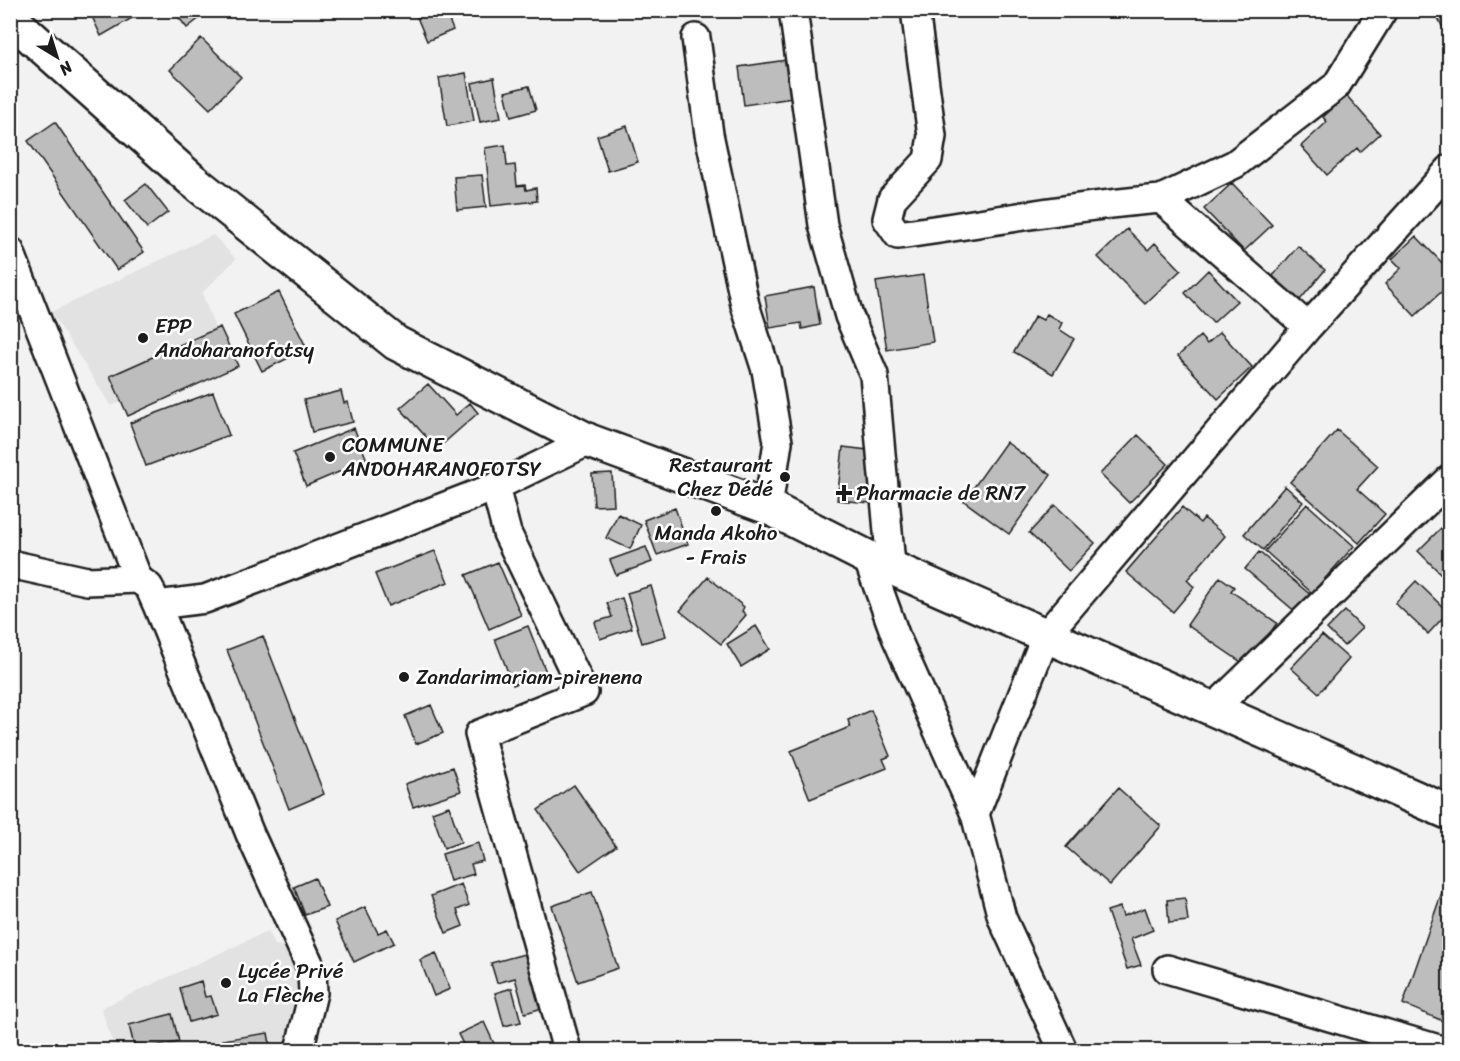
<svg xmlns="http://www.w3.org/2000/svg" width="1460" height="1061" font-family="Sriracha,sans-serif">
  <rect width="100%" height="100%" fill="#f2f2f2"/>
  <filter id="ink" filterUnits="userSpaceOnUse"><feTurbulence type="fractalNoise" baseFrequency=".0167" numOctaves="2"/><feDisplacementMap in="SourceGraphic" scale="12" xChannelSelector="R" yChannelSelector="G"/><feConvolveMatrix kernelMatrix="1 2 1 2 8 2 1 2 1" color-interpolation-filters="sRGB"/></filter>
  <g filter="url(#ink)">
    <path fill="#e2e2e2" d="M213,235L236,259L202,293L228,363L111,406L51,312Z
      M268,931L275,945L291,947L298,963L296,1004L287,1050H115L101,1008Z"/>
    <path fill="#bdbdbd" stroke="#1c1c1c" stroke-width="1.5" d="M89,10H146L101,36Z
      M173,10H210L187,28Z
      M414,10H445L453,30L427,41Z
      M1434,10H1450V37L1448,38Z
      M201,38L241,77L210,109L170,70Z
      M793,59L799,97L744,105L739,67Z
      M466,73L474,121L447,126L439,78Z
      M494,78L501,118L480,122L472,83Z
      M529,86L536,110L511,117L505,92Z
      M1347,96L1380,134L1360,152L1357,148L1327,175L1301,146L1327,122L1323,117Z
      M55,122L144,252L117,270L28,141Z
      M627,126L638,162L608,171L597,136Z
      M505,145L507,166L515,165L517,186L525,185L526,190L536,188L537,201L491,206L485,148Z
      M482,175L486,207L457,210L454,177Z
      M1232,183L1272,225L1244,251L1204,209Z
      M146,184L168,212L147,228L125,200Z
      M1127,229L1148,250L1155,243L1181,270L1145,304L1098,257Z
      M1416,236L1450,271V284L1415,316L1385,284L1401,268L1392,259Z
      M1298,246L1325,270L1295,306L1267,283Z
      M1208,270L1237,301L1213,323L1185,293Z
      M923,275L933,342L887,350L876,282Z
      M814,287L820,325L802,329L801,323L770,328L765,296Z
      M279,292L307,349L262,371L234,314Z
      M1047,314L1062,323L1059,329L1074,339L1053,374L1014,352L1035,316L1043,320Z
      M220,327L238,366L128,416L110,376Z
      M1220,332L1252,367L1218,399L1178,356L1200,336L1207,344Z
      M428,384L456,415L470,403L478,413L437,449L400,408Z
      M341,391L344,403L348,402L353,422L312,432L304,400Z
      M213,392L229,435L146,466L130,423Z
      M354,428L367,460L306,486L293,453Z
      M1337,430L1378,466L1357,489L1385,514L1359,543L1290,482Z
      M1138,435L1168,464L1129,503L1100,474Z
      M1006,442L1051,475L1009,534L964,501Z
      M843,447L876,451L871,503L837,500Z
      M612,473L614,505L594,506L592,474Z
      M1285,486L1303,502L1263,550L1244,534Z
      M1307,504L1354,546L1312,593L1265,551Z
      M1055,505L1095,543L1069,571L1029,533Z
      M1182,507L1200,523L1204,518L1225,536L1187,580L1194,587L1173,612L1126,572Z
      M675,508L688,544L657,555L644,520Z
      M618,514L641,525L630,549L606,538Z
      M1450,519V583L1418,551Z
      M646,547L652,562L616,575L610,560Z
      M435,551L448,582L388,606L375,574Z
      M1259,552L1312,596L1297,613L1245,569Z
      M498,562L521,615L489,629L466,575Z
      M708,577L744,607L742,611L746,615L721,644L680,611Z
      M1220,577L1234,587L1231,591L1277,623L1247,666L1187,625Z
      M1416,581L1448,612L1428,634L1395,603Z
      M651,586L666,636L642,643L627,593Z
      M622,598L632,628L600,639L595,622L612,617L607,603Z
      M1345,611L1362,628L1344,646L1327,629Z
      M528,626L546,672L513,685L495,639Z
      M756,626L770,649L741,667L727,644Z
      M1322,635L1349,659L1319,693L1291,668Z
      M263,636L324,794L289,809L227,650Z
      M431,705L443,733L416,744L405,716Z
      M871,710L890,756L883,759L887,768L810,799L791,751L850,727L848,720Z
      M453,767L461,791L413,807L405,784Z
      M574,785L616,846L580,871L538,810Z
      M1118,788L1161,826L1110,885L1066,847Z
      M449,806L461,842L444,848L432,812Z
      M478,843L483,861L471,864L474,874L450,881L442,854Z
      M1450,869V1024L1403,1004Z
      M315,878L327,907L305,915L294,887Z
      M461,884L469,905L457,910L463,926L446,933L431,896Z
      M592,892L618,968L578,982L552,906Z
      M1185,898L1188,921L1169,923L1167,900Z
      M365,907L378,933L387,929L394,943L354,962L335,921Z
      M1120,907L1123,916L1145,908L1153,930L1131,939L1141,965L1127,969L1107,911Z
      M532,952L546,1007L525,1013L515,978L497,983L491,963Z
      M436,953L450,989L434,996L420,960Z
      M201,981L205,997L211,996L217,1014L189,1022L180,988Z
      M512,988L521,1022L504,1026L495,993Z
      M172,1014L179,1042L135,1050L129,1025Z
      M484,1022L497,1050H466L458,1034Z
      M268,1033L271,1050H224L222,1040Z"/>
    <g fill="none" stroke-linecap="round" stroke-linejoin="round">
      <g stroke="#1c1c1c" stroke-width="32">
        <path id="street" d="M793,10L823,225L849,316L874,375L891,565
          M915,10L932,136L928,160L892,199L887,219L898,235C986,223 1073,206 1161,199L1308,327
          M696,38L709,134L745,305L766,370L778,442L768,507
          M1161,199L1235,164L1336,86L1383,10
          M10,251L138,579L149,587L157,605L250,834L312,970L313,993L299,1050
          M495,487L507,533L584,692L479,734L567,1050
          M867,557L896,637L975,814L1002,918L1063,1050
          M10,564L87,581L138,579
          M157,605L205,599L495,487L589,441
          M1213,709L1450,479
          M975,814L1046,635L1308,327L1450,169
          M1167,969L1442,1050"/>
      </g>
      <g stroke="#1c1c1c" stroke-width="38">
        <path id="primary" d="M10,18L192,180L396,343L589,441L768,507L867,557L1450,813"/>
      </g>
      <use href="#street" stroke="#fff" stroke-width="27"/>
      <use href="#primary" stroke="#fff" stroke-width="33"/>
    </g>
  </g>
  <g fill="#1c1c1c" stroke="#fff" stroke-width="2">
    <circle cx="143" cy="338" r="6"/>
    <circle cx="330" cy="457" r="6"/>
    <circle cx="785" cy="477" r="6"/>
    <path d="M841 484h6v6h6v6h-6v6h-6v-6h-6v-6h6z"/>
    <circle cx="716" cy="511" r="6"/>
    <circle cx="404" cy="677" r="6"/>
    <circle cx="226" cy="983" r="6"/>
  </g>
  <g text-anchor="middle" stroke-width="5" stroke-linejoin="round" paint-order="stroke">
    <g font-size="21" fill="#1c1c1c" stroke="#fff" text-anchor="start">
      <text x="155" y="333">EPP<tspan x="155" dy="24">Andoharanofotsy</tspan></text>
      <text x="342" y="452">COMMUNE<tspan x="342" dy="24">ANDOHARANOFOTSY</tspan></text>
      <text x="773" y="472" text-anchor="end">Restaurant<tspan x="773" dy="24">Chez Dédé</tspan></text>
      <text x="856" y="500">Pharmacie de RN7</text>
      <text x="716" y="540" text-anchor="middle">Manda Akoho<tspan x="716" dy="24">- Frais</tspan></text>
      <text x="416" y="684">Zandarimariam-pirenena</text>
      <text x="238" y="978">Lycée Privé<tspan x="238" dy="24">La Flèche</tspan></text>
    </g>
  </g>
  <rect width="1460" height="1061" fill="none" stroke="#fff" stroke-width="36"/>
  <rect x="18" y="18" width="1424" height="1025" fill="none" stroke="#1c1c1c" stroke-width="2" filter="url(#ink)"/>
  <g transform="translate(57 57) rotate(142)" stroke="#ffffff" stroke-width="4.5" paint-order="stroke">
  <path d="M0-4.5L10 22L0 15L-10 22Z" fill="#1c1c1c"/>
  <text y="-9" font-size="16" font-weight="bold" text-anchor="middle" fill="#1c1c1c">N</text>
  </g>
</svg>
